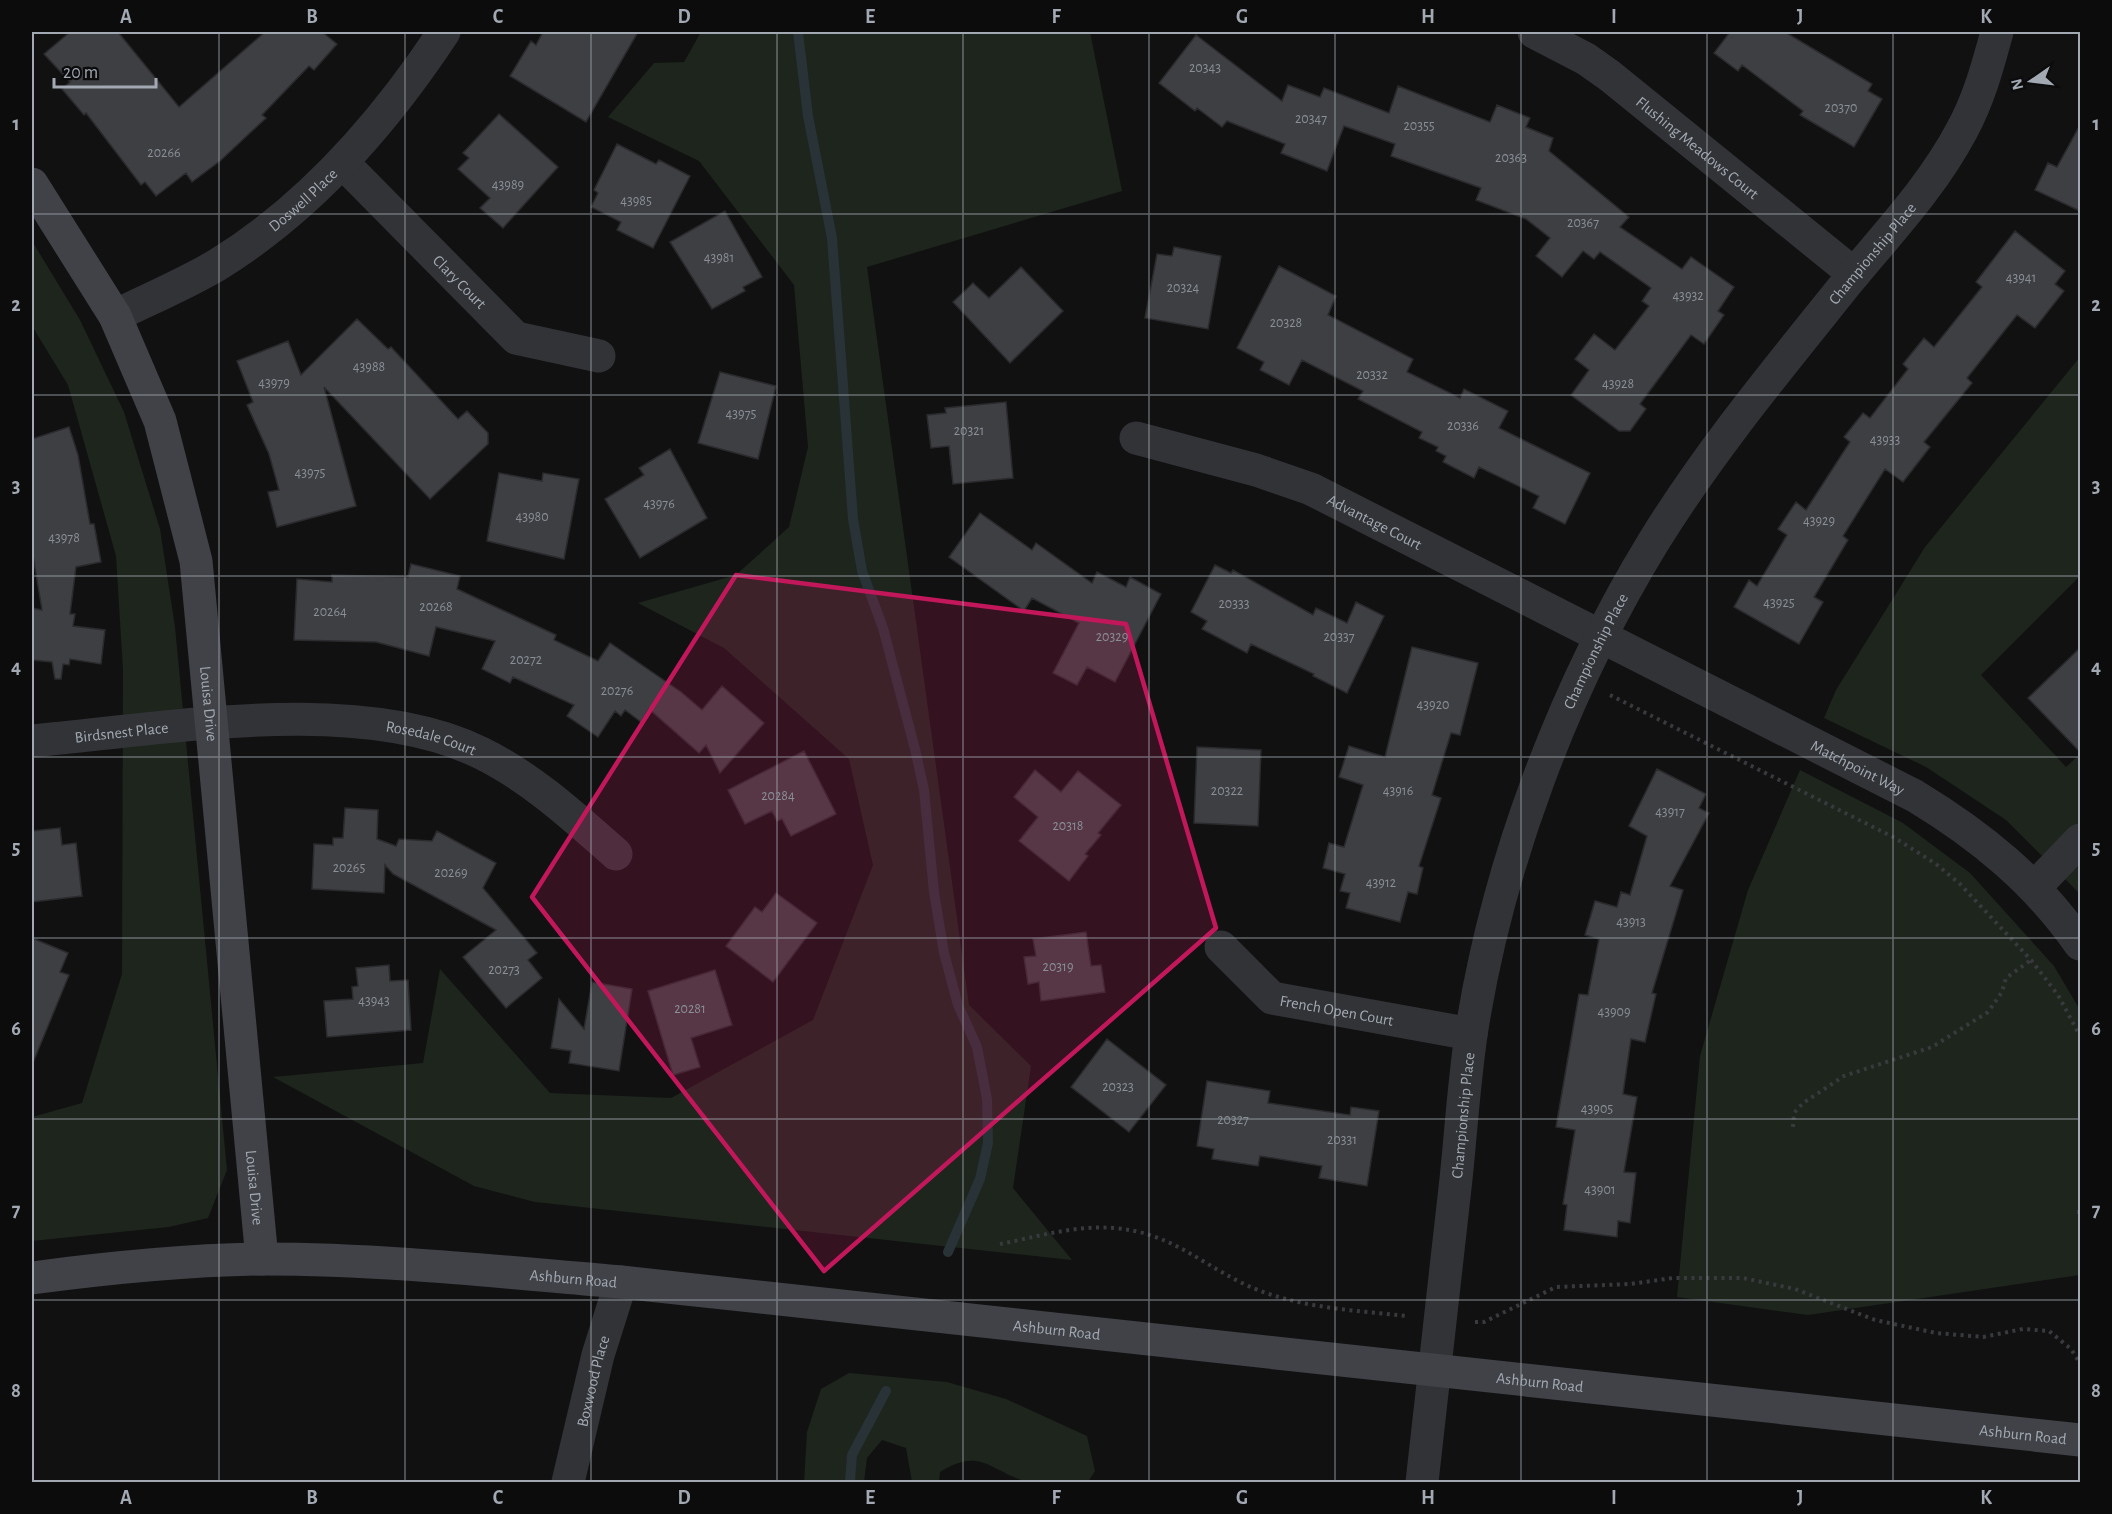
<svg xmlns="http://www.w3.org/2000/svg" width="2112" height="1514" font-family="'Alegreya Sans',sans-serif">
  <rect width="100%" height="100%" fill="#111112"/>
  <path fill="#1d251d" d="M701,32H1090L1122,191L867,267L969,1005L1031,1066L1013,1188L1072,1260L535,1202L474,1186L273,1077L423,1063L440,969L550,1093L671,1098L813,1020L873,865L849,759L724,648L638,603L736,575L789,527L808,447L794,285L699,161L608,117L654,63L684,62Z
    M32,241L80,320L124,412L160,529L175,627L227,1170L208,1218L169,1227L32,1241V1117L82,1103L122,974L123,670L116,556L68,385L32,326Z
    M2080,357V576L1981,675L2066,767L2080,754V894L2006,820L1926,767L1824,718L1836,690L1925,547Z
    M1800,770L1903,823L1970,873L2054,966L2080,1010V1275L1808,1315L1677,1297L1700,1056L1748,890Z
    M849,1373L947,1382L1006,1399L1087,1436L1095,1471L1088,1482C1069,1483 1044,1487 1027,1482C988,1470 981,1447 940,1472L939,1482H912L906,1448L882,1440L867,1458L864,1482H804L807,1432L821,1389Z"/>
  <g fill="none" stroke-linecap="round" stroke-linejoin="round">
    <path stroke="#293237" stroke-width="10" d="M798,32L808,116L832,238L853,519L862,571L883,628L915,749L924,790L934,892L944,953L958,1005L977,1047L987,1099L988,1143L980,1179L948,1252
      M850,1482L852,1455L886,1391"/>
  </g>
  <path fill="#3d3f42" stroke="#2b2b2e" stroke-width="1.5" d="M70,32H118L179,107L265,32H322L337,44L314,70L309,66L262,115L266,118L220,161L192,182L186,173L156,196L145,182L141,185L86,113L84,115L62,89L70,82L44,54Z
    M543,32H638L586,122L510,76L531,41L536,45Z
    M1730,32H1785L1872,84L1868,91L1882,99L1854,147L1800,115L1803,111L1742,65L1738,71L1714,53Z
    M1196,35L1282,101L1288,85L1320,97L1324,88L1389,113L1398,86L1490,122L1497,105L1530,118L1526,127L1553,138L1549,151L1629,217L1620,227L1682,269L1691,257L1734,287L1718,311L1724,315L1704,344L1691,335L1640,404L1646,409L1630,431H1619L1571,395L1589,370L1575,359L1594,334L1615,350L1649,306L1642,301L1651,288L1600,252L1594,259L1583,251L1562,277L1536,256L1550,238L1526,219L1476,200L1481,188L1391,156L1395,144L1344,126L1327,171L1281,153L1285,144L1227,121L1222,127L1197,108L1195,111L1159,83Z
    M499,114L558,167L503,228L480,208L490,198L458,169L469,158L463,153Z
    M2080,125V211L2035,190L2048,163L2057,167Z
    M617,144L656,164L659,160L690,176L653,248L617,230L621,222L591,207L598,193L594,190Z
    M725,211L762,277L743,287L745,291L712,309L670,242Z
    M2015,231L2065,271L2055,284L2064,291L2035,328L2017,315L1967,378L1972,383L1924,442L1930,447L1903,482L1885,469L1843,536L1848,540L1814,597L1823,602L1799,644L1734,607L1749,580L1757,586L1787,535L1778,529L1796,502L1806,510L1850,442L1844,437L1863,413L1870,418L1908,369L1903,364L1924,338L1934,347L1982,287L1976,282Z
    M1174,247L1221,256L1208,329L1145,318L1157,254L1172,256Z
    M1279,266L1336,296L1328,315L1413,359L1407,372L1460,398L1464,389L1508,411L1499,428L1590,473L1565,524L1533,508L1539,496L1479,467L1474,478L1443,462L1446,456L1436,451L1438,447L1419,438L1422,432L1358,399L1363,391L1302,360L1289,385L1260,370L1264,362L1237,348Z
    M1021,267L1063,311L1010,363L953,302L973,283L989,298Z
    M357,319L388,349L391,347L458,419L467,411L488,433V444L430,499L324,387L356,506L277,527L268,492L279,490L269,454L247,405L253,402L237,361L288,341L301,375Z
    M720,372L776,386L758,459L698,443Z
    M1006,402L1013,478L953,484L949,446L931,448L927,415L946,413L945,408Z
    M69,427L78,455L90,524H94L101,562L76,567L70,614H75L73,626L105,630L101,664L70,659L69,665L63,664L61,679H55L52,662L32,660V608L42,610L32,550V439Z
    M670,449L707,518L640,558L605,499L644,475L639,468Z
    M499,473L542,481L543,473L579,479L564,559L487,541Z
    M980,513L1032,550L1036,543L1092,583L1097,572L1126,587L1130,577L1161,594L1115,682L1087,667L1077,685L1053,673L1079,623L1032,598L1024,611L949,557Z
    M411,564L460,576L457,589L556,635L554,640L598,661L610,643L681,692L702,710L722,686L764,723L720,773L706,745L699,753L649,709L641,722L625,710L621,716L615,711L598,737L567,716L574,705L513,677L510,683L482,669L495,641L436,627L429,656L376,642L294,640L297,579L332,582V575L408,577Z
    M1215,565L1231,573L1233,570L1313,615L1316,608L1347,623L1356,602L1384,616L1347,693L1313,676L1314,674L1251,644L1247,653L1202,629L1207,621L1191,612Z
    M1412,647L1478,663L1460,735L1451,733L1432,795L1441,798L1419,866L1423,868L1417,894L1408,892L1400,922L1346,908L1350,893L1340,891L1345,874L1323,868L1329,843L1344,847L1363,785L1339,777L1349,746L1385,757Z
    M2080,648V752L2028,698Z
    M1197,747L1261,750L1258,826L1194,823Z
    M804,751L836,814L791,836L782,819L777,821L772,811L745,824L728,790Z
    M1657,769L1706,794L1699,808L1709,813L1670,886L1683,890L1652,993L1656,994L1645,1042L1631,1039L1623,1094L1637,1097L1624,1172L1636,1173L1630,1223L1618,1221L1617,1237L1564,1230L1567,1205L1563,1204L1575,1130L1556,1127L1579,994L1588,995L1599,939L1585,935L1595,901L1617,907L1621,892L1630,895L1647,836L1629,826Z
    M1035,770L1061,792L1078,771L1121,805L1098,833L1101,835L1085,854L1088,856L1069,881L1019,841L1038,817L1014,797Z
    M345,808L378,810L377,839L396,846L399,839L432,841L437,831L496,863L483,888L537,953L528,960L542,978L506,1008L463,957L496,930L393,874L385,865L384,893L312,889L314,844L333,845V838H343Z
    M60,828L62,845L76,843L82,896L32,902V831Z
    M776,893L817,923L773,982L726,946L755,907L762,912Z
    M1086,932L1091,966L1101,965L1105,992L1041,1001L1039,982L1028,984L1024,957L1036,956L1033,939Z
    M32,938L68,953L60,972L69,975L32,1065Z
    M389,965L390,981L408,980L411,1030L327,1037L324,1001L353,999L352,987L358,986L356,968Z
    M715,970L732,1025L691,1038L700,1067L673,1075L648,991Z
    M592,982L632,989L619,1071L569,1063L571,1051L551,1048L559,999L584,1029Z
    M1107,1039L1166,1085L1129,1132L1071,1087Z
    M1207,1081L1270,1091L1268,1103L1350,1115L1351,1107L1379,1111L1367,1186L1319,1178L1322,1166L1260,1156L1258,1166L1212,1159L1214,1149L1197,1146Z"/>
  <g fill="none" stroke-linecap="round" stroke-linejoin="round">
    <path stroke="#383a3e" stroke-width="4" stroke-dasharray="3 4.5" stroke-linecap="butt" d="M1610,695L1895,838L1936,864L1960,884L2031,960L2058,995L2080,1036
      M1793,1127L1794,1113L1803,1103L1844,1076L1932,1047L1988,1012L2002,992L2006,978L2031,960
      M2077,1212H2080
      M1000,1244C1036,1237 1076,1225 1113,1228C1168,1232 1196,1260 1242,1283C1293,1308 1352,1310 1407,1316
      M1475,1322H1484L1556,1287L1630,1284L1673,1278H1743L1795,1289L1875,1320L1936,1333L1983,1337L2023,1329L2049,1331L2071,1349L2080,1363"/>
    <g stroke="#323337" stroke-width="33">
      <path id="s1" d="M1534,32L1586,59L1610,76L1854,274"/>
      <path id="s2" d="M344,164L516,338L599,356"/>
      <path id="s3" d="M115,316C149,299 185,284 217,265C311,207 384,123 444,32"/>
      <path id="s4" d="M1136,438L1256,470L1311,489L1915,796C1981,836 2036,881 2080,944"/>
      <path id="s5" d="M32,741C165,729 359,693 481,753C532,778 574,817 616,854"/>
      <path d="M2035,887L2080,840"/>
      <path id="s6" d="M1221,947L1272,998L1471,1034"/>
      <path id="s7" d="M568,1482L598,1355L621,1282"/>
      <path id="s8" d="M1422,1482C1434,1381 1444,1280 1456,1179C1461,1131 1464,1083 1471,1035C1497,865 1564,688 1654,541C1709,452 1776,371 1841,290C1883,238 1931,189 1962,130C1979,99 1988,65 1997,32"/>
    </g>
    <g stroke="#404247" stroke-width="33">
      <path id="s9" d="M32,184L115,316L160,421L196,561L262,1259"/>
      <path id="s10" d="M32,1278C108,1268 186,1260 263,1259C382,1259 502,1272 621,1282L2080,1440"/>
    </g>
  </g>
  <path fill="#c2185b" fill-opacity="0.2" stroke="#c2185b" stroke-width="4.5" stroke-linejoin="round" d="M736,575L1126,624L1216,928L824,1271L532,897Z"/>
  <path fill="none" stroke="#a2a9b3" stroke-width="1.5" stroke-opacity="0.55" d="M219,32V1482M405,32V1482M591,32V1482M777,32V1482M963,32V1482M1149,32V1482M1335,32V1482M1521,32V1482M1707,32V1482M1893,32V1482M32,214H2080M32,395H2080M32,576H2080M32,757H2080M32,938H2080M32,1119H2080M32,1300H2080"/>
  <g text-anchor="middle" stroke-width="4.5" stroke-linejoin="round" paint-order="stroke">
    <g font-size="14" fill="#898e97">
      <text x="1205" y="72">20343</text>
      <text x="1841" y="112">20370</text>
      <text x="1311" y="123">20347</text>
      <text x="1419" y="130">20355</text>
      <text x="164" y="157">20266</text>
      <text x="1511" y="162">20363</text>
      <text x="508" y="189">43989</text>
      <text x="636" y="205">43985</text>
      <text x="1583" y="227">20367</text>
      <text x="719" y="262">43981</text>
      <text x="2021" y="282">43941</text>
      <text x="1183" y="292">20324</text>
      <text x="1688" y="300">43932</text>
      <text x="1286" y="327">20328</text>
      <text x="369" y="371">43988</text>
      <text x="1372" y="379">20332</text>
      <text x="274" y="387">43979</text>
      <text x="1618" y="388">43928</text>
      <text x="741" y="418">43975</text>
      <text x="1463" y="430">20336</text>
      <text x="969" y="435">20321</text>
      <text x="1885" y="444">43933</text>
      <text x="310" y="477">43975</text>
      <text x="659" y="508">43976</text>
      <text x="532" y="521">43980</text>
      <text x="1819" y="525">43929</text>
      <text x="64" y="542">43978</text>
      <text x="1779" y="607">43925</text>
      <text x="1234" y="608">20333</text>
      <text x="436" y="611">20268</text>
      <text x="330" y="616">20264</text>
      <text x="1112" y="641">20329</text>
      <text x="1339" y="641">20337</text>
      <text x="526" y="664">20272</text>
      <text x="617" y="695">20276</text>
      <text x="1433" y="709">43920</text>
      <text x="1227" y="795">20322</text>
      <text x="1398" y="795">43916</text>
      <text x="778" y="800">20284</text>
      <text x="1670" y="816">43917</text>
      <text x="1068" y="830">20318</text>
      <text x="349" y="872">20265</text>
      <text x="451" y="877">20269</text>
      <text x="1381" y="887">43912</text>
      <text x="1631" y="926">43913</text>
      <text x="1058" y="971">20319</text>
      <text x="504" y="974">20273</text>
      <text x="374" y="1005">43943</text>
      <text x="690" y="1013">20281</text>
      <text x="1614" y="1016">43909</text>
      <text x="1118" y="1091">20323</text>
      <text x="1597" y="1113">43905</text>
      <text x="1233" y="1124">20327</text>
      <text x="1342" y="1144">20331</text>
      <text x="1600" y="1194">43901</text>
    </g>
    <g font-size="16" fill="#a2a9b3" stroke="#0c0c0d">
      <text dy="6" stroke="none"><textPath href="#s1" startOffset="201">Flushing Meadows Court</textPath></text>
      <text dy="6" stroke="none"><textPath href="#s3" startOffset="222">Doswell Place</textPath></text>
      <text dy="6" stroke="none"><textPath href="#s8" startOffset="1341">Championship Place</textPath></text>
      <text dy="6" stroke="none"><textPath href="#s2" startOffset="165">Clary Court</textPath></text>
      <text dy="6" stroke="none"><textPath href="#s4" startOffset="254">Advantage Court</textPath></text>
      <text dy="6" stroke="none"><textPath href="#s8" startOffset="855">Championship Place</textPath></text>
      <text dy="6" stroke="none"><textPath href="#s9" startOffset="558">Louisa Drive</textPath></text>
      <text dy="6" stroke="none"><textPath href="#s5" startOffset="90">Birdsnest Place</textPath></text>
      <text dy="6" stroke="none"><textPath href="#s5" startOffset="402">Rosedale Court</textPath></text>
      <text dy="6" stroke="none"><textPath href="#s4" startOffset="796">Matchpoint Way</textPath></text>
      <text dy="6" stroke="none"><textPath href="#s6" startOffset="138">French Open Court</textPath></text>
      <text dy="6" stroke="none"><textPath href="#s8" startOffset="369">Championship Place</textPath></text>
      <text dy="6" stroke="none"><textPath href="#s9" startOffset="1044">Louisa Drive</textPath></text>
      <text dy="6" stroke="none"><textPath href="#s10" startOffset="543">Ashburn Road</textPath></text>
      <text dy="6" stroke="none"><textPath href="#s10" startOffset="1029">Ashburn Road</textPath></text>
      <text dy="6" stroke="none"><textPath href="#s7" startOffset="104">Boxwood Place</textPath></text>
      <text dy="6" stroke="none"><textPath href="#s10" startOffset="1515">Ashburn Road</textPath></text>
      <text dy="6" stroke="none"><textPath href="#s10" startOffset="2001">Ashburn Road</textPath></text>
    </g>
  </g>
  <rect width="2112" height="1514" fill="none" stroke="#0c0c0d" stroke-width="66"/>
  <g transform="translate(2031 81) rotate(256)" stroke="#0c0c0d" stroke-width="4.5" paint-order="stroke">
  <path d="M0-4.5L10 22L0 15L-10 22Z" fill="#a2a9b3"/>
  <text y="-9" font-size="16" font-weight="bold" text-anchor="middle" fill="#a2a9b3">N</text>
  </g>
  <path d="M54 78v9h102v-9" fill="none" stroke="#a2a9b3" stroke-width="3"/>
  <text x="63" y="78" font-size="18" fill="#a2a9b3" stroke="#0c0c0d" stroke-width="4.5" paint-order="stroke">20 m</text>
  <rect x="33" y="33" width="2046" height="1448" fill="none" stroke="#a2a9b3" stroke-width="2"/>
  <g font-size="20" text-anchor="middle" font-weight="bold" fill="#a2a9b3">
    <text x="126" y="23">A</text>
    <text x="312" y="23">B</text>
    <text x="498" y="23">C</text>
    <text x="684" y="23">D</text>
    <text x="870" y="23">E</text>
    <text x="1056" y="23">F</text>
    <text x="1242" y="23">G</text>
    <text x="1428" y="23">H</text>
    <text x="1614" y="23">I</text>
    <text x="1800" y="23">J</text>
    <text x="1986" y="23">K</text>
    <text x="16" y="130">1</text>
    <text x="2096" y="130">1</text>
    <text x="16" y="311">2</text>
    <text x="2096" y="311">2</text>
    <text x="16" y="492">3</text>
    <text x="2096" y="492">3</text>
    <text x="16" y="673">4</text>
    <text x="2096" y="673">4</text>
    <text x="16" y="854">5</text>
    <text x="2096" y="854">5</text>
    <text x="16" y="1035">6</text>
    <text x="2096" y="1035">6</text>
    <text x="16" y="1216">7</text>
    <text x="2096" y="1216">7</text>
    <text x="16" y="1397">8</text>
    <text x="2096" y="1397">8</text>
    <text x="126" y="1504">A</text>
    <text x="312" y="1504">B</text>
    <text x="498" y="1504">C</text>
    <text x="684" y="1504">D</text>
    <text x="870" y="1504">E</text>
    <text x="1056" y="1504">F</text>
    <text x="1242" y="1504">G</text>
    <text x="1428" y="1504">H</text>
    <text x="1614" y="1504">I</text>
    <text x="1800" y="1504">J</text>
    <text x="1986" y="1504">K</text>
  </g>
</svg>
